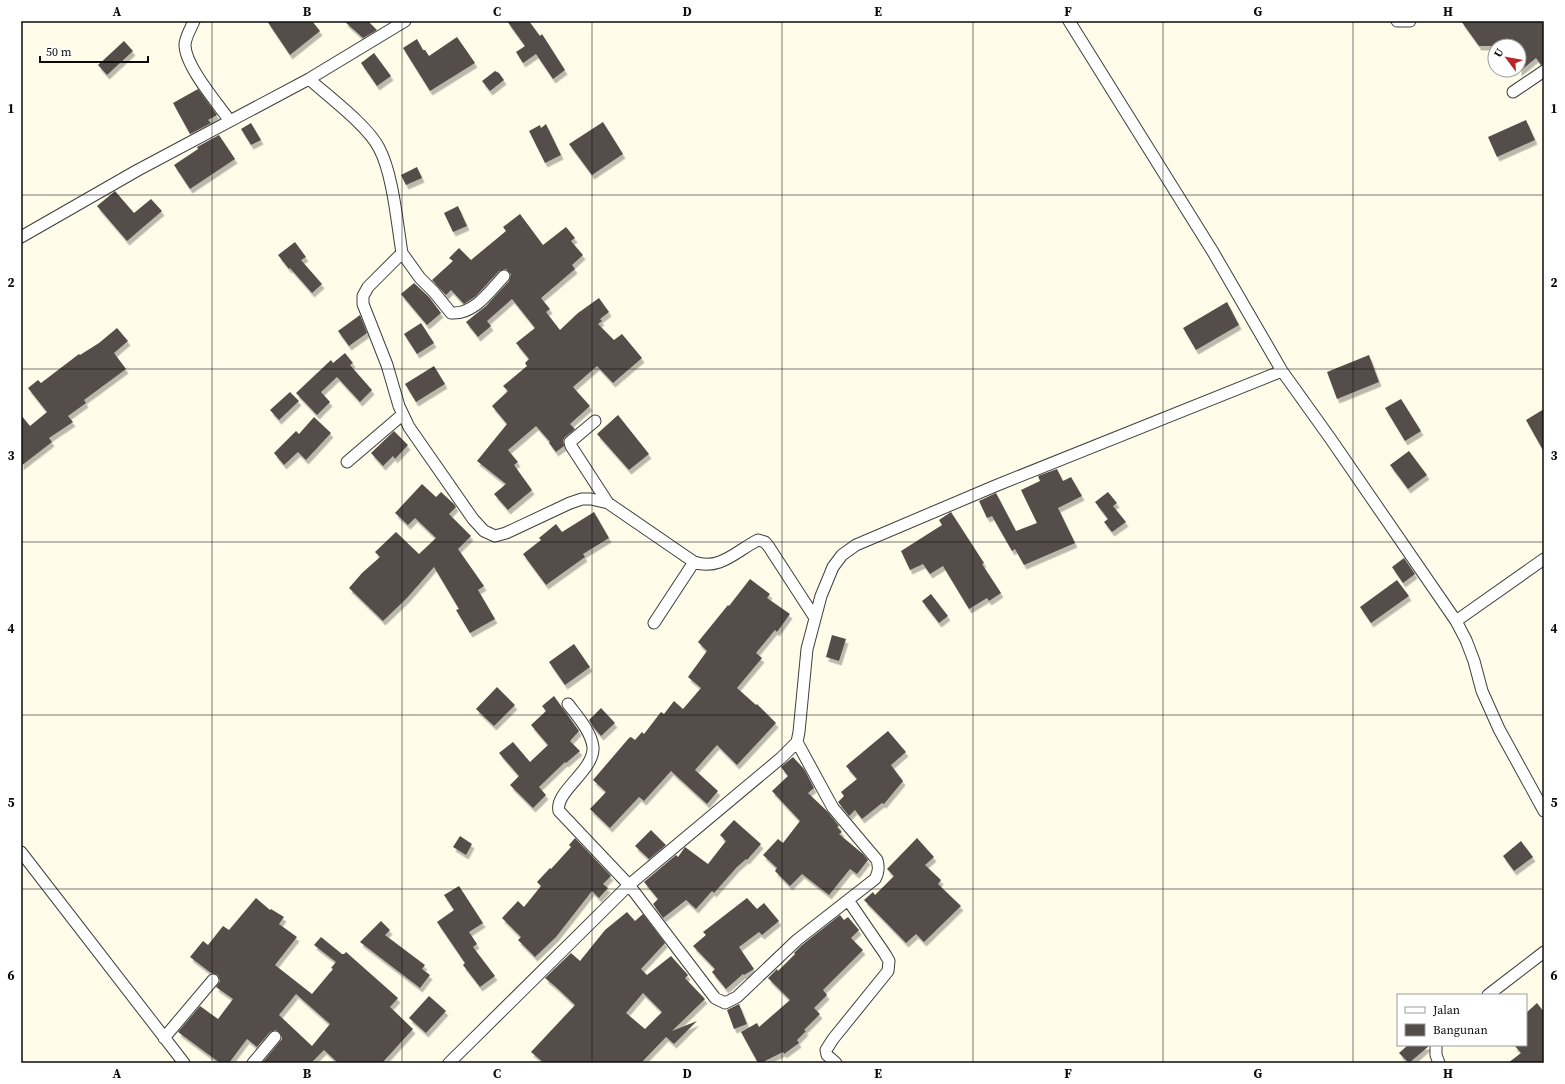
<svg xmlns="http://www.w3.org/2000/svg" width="1565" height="1084" font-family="'Source Serif 4',serif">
  <defs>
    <filter id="shadow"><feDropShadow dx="2.5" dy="4.5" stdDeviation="0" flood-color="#0004"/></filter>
  </defs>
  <rect width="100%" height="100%" fill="#fffcea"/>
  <path fill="#544d48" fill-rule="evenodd" filter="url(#shadow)" d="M267,21H312L320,31L290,55Z
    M344,21H368L377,30L363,38Z
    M507,21H529L540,36L542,34L565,70L553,79L536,54L523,63L516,52L525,46Z
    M1461,21H1544V64L1541,65L1536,58L1519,72V46H1479Z
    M457,37L475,63L430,91L403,48L417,39L423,50H425L429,56Z
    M124,41L133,51L107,75L98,65Z
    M374,53L391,76L377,86L361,63Z
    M495,71L499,73L504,80L490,91L482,81Z
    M198,89L217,115L208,120L211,123L190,134L173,103Z
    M1526,120L1535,140L1497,157L1488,137Z
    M603,122L623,154L592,175L569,144Z
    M251,123L261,140L251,145L241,129Z
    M546,124L561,155L545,163L529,131L540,125L541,128Z
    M219,135L235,159L190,189L174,165L198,149L197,147Z
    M417,167L422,178L406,185L401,175Z
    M115,191L134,213L151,199L162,211L127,241L97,206Z
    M458,206L467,226L453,232L444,213Z
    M520,214L543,245L566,227L575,238L571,241L583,255L572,265L575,269L541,298L550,309L546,312L560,330L578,313L599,298L609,312L600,319L602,321L598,324L614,340L622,334L642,358L613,383L597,366L573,387L590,406L570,424L575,429L565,437L563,440L564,446L556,452L549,443L550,442L536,426L508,450L518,462L514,465L532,490L508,510L494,494L506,484L477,461L507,424L492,406L508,391L503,386L527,366L525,363L529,359L516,343L535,328L512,299L487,321L491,326L478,337L466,322L486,306L509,281L511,274L506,269L499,271L476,296L464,304L451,290L446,295L432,280L453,261L449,258L459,248L471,260L506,231L503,227Z
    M295,242L306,257L301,260L322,284L312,293L290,268L289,269L278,255Z
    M414,283L429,297L441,313L427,325L401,294Z
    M1227,302L1239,325L1196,350L1183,328Z
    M360,315L367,333L349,346L338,331Z
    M421,323L434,343L417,354L404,334Z
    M117,328L128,341L114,353L126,369L84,400L86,403L68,416L73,422L49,438L52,442L21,466V415L30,426L47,412L28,388L38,380L41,383L79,354L80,355L99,343Z
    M345,353L353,363L350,365L372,390L360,402L337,377L321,392L330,402L317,415L296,393L331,360L333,363Z
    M1369,355L1379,382L1337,399L1327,372Z
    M434,366L445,384L416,402L405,384Z
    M290,392L299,401L279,420L270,410Z
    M1401,399L1421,431L1405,441L1385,408Z
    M1544,409V452L1526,420Z
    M618,415L649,454L629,470L597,434Z
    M314,417L331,433L306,460L298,452L284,465L274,453L296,431L299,434Z
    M394,431L408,445L395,459L393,456L383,466L371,453Z
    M1409,451L1427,475L1408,489L1390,465Z
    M1057,469L1063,481L1071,477L1082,496L1058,508L1075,543L1024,565L1015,549L1012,551L992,516L987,518L979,501L996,493L1016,531L1037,523L1021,490L1040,481L1038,476Z
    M422,484L436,497L441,492L454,504L456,507L449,514L471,536L458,549L484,586L478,590L495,619L470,633L456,610L459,609L434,567L407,598L383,621L349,588L362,573L380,557L375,552L396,532L419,554L436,538L415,518L408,525L395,513Z
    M1108,492L1117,503L1113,506L1126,522L1112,532L1104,522L1108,519L1095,502Z
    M594,512L609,538L583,554L585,557L546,585L523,554L541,540L539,538L556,524L562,532Z
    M951,512L984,563L982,564L1001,593L989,601L987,598L969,609L943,566L930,574L923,564L910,570L901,551L942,525L939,520Z
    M1404,558L1415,574L1403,583L1392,567Z
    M750,579L770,594L767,598L790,614L777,632L775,630L756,653L762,658L737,688L756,705L757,704L776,723L737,765L717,745L695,770L718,791L707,804L671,771L644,801L639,797L610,828L590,809L606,792L593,780L629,738L631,737L635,740L642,732L644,734L661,712L664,714L674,701L683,709L701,688L688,677L707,651L698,642L728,605L729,606Z
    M1397,580L1409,596L1371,623L1360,607Z
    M931,594L948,616L939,623L922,601Z
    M832,635L846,639L839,661L826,657Z
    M574,644L590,667L565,685L549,662Z
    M497,687L515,705L494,726L476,709Z
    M554,696L579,731L570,741L580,751L566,763L565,762L539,787L546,795L533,808L510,785L519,776L499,753L513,742L530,762L548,745L531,725L546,711L542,706Z
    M601,708L615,723L601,736L594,728L589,720Z
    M888,731L906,752L891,765L903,781L884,804L882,803L862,819L855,810L849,816L838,802L844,796L841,792L857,779L846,766Z
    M793,757L804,769L814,788L808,793L827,811L839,826L837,827L842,832L839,834L863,854L868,860L857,874L850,869L829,895L802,874L790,886L775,871L777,868L763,855L778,839L783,843L800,821L772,791L788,776L781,767Z
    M734,820L761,844L747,860L746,859L737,867L714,893L712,891L696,909L686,900L663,918L653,904L658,899L644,882L676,855L678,857L685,847L708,864L726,841L720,835Z
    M651,830L666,845L649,859L635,846Z
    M460,836L472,844L466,855L453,847Z
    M575,838L611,876L603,884L608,888L599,898L592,891L556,937L535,957L518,940L521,937L502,918L518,901L524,907L541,886L537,882L550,868L551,869L571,847L569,845Z
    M917,838L934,857L925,865L941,880L938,884L961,906L924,942L916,934L906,943L864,900L873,892L875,895L894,876L887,869Z
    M1521,841L1533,857L1514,871L1503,856Z
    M459,886L483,923L469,932L477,944L473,947L495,976L480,987L463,965L465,963L437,922L454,910L444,895Z
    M256,898L270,910L271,909L284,917L279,924L297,937L275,965L312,994L333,969L331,968L336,962L314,945L321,937L342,954H344L346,952L398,998L390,1007L413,1029L382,1063H338L324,1050L311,1063H262L282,1039L281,1034L276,1030L270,1032L257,1047L247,1039L229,1063H220L178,1032L200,1006L218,1019L233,999L216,987L220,981L218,975L211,973L190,957L203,941L208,945L223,926L229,930ZM296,994L330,1024L312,1046L279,1015Z
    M747,898L757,909L764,903L779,921L762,935L759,932L739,947L754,969L744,975L743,974L726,989L712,972L715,969L693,946L706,935L703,932Z
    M627,912L635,921L643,914L665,943L641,969L647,975L671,956L688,975L685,978L705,999L672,1031L697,1021L674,1044L666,1037L641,1063H544L531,1052L575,1005L557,988L545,978L571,953L580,961L605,930ZM643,993L662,1012L645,1029L626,1013Z
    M840,915L844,920L848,917L859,930L851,938L863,950L823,990L827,995L814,1008L820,1014L804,1030L806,1031L797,1040L799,1043L784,1054L783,1052L761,1063H758L741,1032L757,1023L759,1027L790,1000L768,978L777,969L778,971L795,954L794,953L802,945Z
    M381,921L390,930L385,935L425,965L422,969L430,975L420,988L360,942Z
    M429,996L446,1011L426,1033L409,1018Z
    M1537,1003L1544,1012V1063H1508L1521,1053L1514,1045H1526V1013Z
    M739,1004L747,1024L734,1029L727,1010Z
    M1408,1045H1429V1046L1409,1063L1399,1053Z"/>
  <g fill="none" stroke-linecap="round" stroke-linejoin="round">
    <g stroke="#3e3e3e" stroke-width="13">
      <path id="minor" d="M194,21C191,28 186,36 185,44C184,65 218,104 230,121
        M1069,21L1213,252L1282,371L1330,438L1456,621L1466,640L1474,661L1482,691L1499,729L1544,811
        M1397,21H1410
        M309,79C329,97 368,126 379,148C393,174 397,223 402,253L368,287L363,296V304L387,365L399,406L409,427L473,519L484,531L495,536L506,533L570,503L582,499H591L608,503L694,562C720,571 736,551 758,540L765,542L769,547L815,618
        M1513,92L1544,71
        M21,237L138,170L309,79L405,21
        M402,253L420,278L434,292L451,313C474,315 490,291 504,276
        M595,421L570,442L571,446L608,503
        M347,462L402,415
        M1456,621L1544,559
        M654,623L694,562
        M568,704C577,716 591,731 593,747C595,770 554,792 559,811L629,885L715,998L725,1003L737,997L797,940L875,879C879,872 879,867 877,860L833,808L797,742
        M21,852L184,1063
        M1488,995L1544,952
        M164,1038L213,980
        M1436,1045V1055L1439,1063
        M253,1063L275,1037
        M449,1063L629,885L781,758L797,742L799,732L807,649L821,596L833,567L842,555L856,545L995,486L1282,371
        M836,1063L827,1055L826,1050L833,1039L888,971L889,961L885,954L848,900"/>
    </g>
    <use href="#minor" stroke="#fff" stroke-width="11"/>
  </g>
  <path fill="none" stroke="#0b0b0b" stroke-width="1" stroke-opacity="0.55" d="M212,21V1063M402,21V1063M592,21V1063M782,21V1063M973,21V1063M1163,21V1063M1353,21V1063M21,195H1544M21,369H1544M21,542H1544M21,715H1544M21,889H1544"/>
  <rect width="1565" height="1084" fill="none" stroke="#ffffff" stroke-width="44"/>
  <rect x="1397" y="994" width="130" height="52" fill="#ffffff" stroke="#9d9d9d"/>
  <rect x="1405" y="1007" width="20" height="6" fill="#ffffff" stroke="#9d9d9d"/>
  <text x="1433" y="1014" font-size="12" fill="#0b0b0b">Jalan</text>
  <rect x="1405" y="1024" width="20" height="12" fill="#544d48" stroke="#9d9d9d"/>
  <text x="1433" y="1034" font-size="12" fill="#0b0b0b">Bangunan</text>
  <g transform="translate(1507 58) rotate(302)"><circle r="19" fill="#ffffff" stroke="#9d9d9d"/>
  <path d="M0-3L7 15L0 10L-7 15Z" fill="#b92626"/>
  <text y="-6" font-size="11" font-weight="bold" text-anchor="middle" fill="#0b0b0b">U</text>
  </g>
  <path d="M40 56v6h108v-6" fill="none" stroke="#0b0b0b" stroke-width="2"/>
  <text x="46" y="56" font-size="12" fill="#0b0b0b" stroke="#ffffff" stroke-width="3" paint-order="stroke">50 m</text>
  <rect x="22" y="22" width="1521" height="1040" fill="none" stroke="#0b0b0b" stroke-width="1.5"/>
  <g font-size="13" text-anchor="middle" font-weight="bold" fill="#0b0b0b">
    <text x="117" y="16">A</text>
    <text x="307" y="16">B</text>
    <text x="497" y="16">C</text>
    <text x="687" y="16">D</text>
    <text x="878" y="16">E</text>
    <text x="1068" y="16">F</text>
    <text x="1258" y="16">G</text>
    <text x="1448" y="16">H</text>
    <text x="11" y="113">1</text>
    <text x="1554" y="113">1</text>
    <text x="11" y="287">2</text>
    <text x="1554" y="287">2</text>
    <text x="11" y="460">3</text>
    <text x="1554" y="460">3</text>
    <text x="11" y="633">4</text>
    <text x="1554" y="633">4</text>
    <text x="11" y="807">5</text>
    <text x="1554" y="807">5</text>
    <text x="11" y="980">6</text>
    <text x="1554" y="980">6</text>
    <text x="117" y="1078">A</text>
    <text x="307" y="1078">B</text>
    <text x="497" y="1078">C</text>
    <text x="687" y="1078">D</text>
    <text x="878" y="1078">E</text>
    <text x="1068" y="1078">F</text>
    <text x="1258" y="1078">G</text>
    <text x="1448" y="1078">H</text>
  </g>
</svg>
